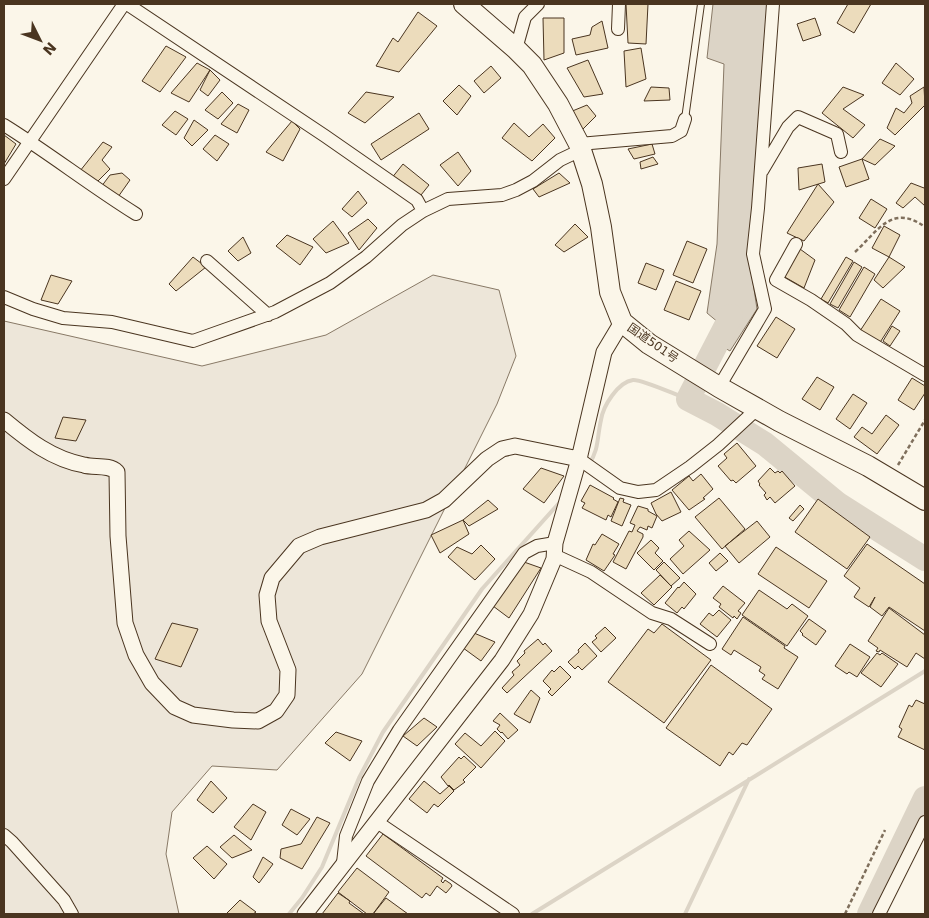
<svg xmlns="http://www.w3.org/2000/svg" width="929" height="918" font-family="'DejaVu Sans','Noto Sans JP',sans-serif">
  <rect width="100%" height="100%" fill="#fbf6e9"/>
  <path fill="#ede6d9" stroke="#887966" d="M433,275L499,290L516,356L497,404L362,674L277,770L212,766L172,812L166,854L179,914H4V321L202,366L326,335Z"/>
  <path fill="#dcd4c6" stroke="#887966" d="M713,4H768L762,130L748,249L757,309L730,351L711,340L719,323L707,313L717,244L724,64L707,58Z"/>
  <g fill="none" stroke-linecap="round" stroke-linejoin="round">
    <path stroke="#dcd4c6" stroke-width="4" d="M589,464C599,450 597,437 601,420C603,406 618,382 633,380C642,379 678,396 688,399
      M289,914L302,898L322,867L359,778L383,732L482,589L560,502
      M532,914L925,671
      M685,914L749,779"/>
    <path stroke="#dcd4c6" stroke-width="24" d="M731,316L688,399L717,414L765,444L838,504L925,559
      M869,914L925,798"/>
  </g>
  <path fill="#ecdcbc" stroke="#4a3520" d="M626,4H648L646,44L628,43Z
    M848,4H871L854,33L837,23Z
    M418,12L437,26L399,72L376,66L393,38L398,42Z
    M543,18H564V53L544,60Z
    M815,18L821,35L803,41L797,24Z
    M602,21L608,48L576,55L572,39L590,35L592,27Z
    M166,46L186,57L160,92L142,81Z
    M641,48L646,79L626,87L624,51Z
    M588,60L603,94L584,97L567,68Z
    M197,63L210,70L189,102L171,93Z
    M896,63L914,79L900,95L882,83Z
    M491,66L501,78L484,93L474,81Z
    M210,70L220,80L208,96L200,90Z
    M459,85L471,96L457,115L443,101Z
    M651,87L669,88L670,100L644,101Z
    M843,87L864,95L843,109L865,125L853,138L822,113Z
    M924,87L925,105L895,135L887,128L896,108L904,113L912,103L910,96Z
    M222,92L233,103L218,119L205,110Z
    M366,92L394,97L365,123L348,113Z
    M238,104L249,110L237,133L221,124Z
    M587,105L596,116L582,130L570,112Z
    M175,111L188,119L176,135L162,125Z
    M419,113L429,129L381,160L371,144Z
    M194,120L208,130L192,146L184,138Z
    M292,121L300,129L283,161L266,152Z
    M514,123L529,137L543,124L555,138L532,161L502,138Z
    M4,135L16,144L4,164Z
    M215,135L229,144L217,161L203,149Z
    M880,139L895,146L875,165L862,159Z
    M103,142L112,147L102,160L110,169L96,183L80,171Z
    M652,144L655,154L634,159L628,149Z
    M458,152L471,171L458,186L440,165Z
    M653,157L658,164L641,169L640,162Z
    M862,159L869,179L846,187L839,167Z
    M403,164L429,185L417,200L391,179Z
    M822,164L825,182L799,190L798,168Z
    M122,173L130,180L118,197L101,187L110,175Z
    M559,173L570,183L539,197L533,189Z
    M911,183L924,188L925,186V206L915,197L903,208L896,203Z
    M818,184L834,202L804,241L787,233Z
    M358,191L367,203L352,217L342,209Z
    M871,199L887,209L875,228L859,218Z
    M368,219L377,228L359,250L348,233Z
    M333,221L349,243L326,253L313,239Z
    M575,224L588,237L564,252L555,245Z
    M884,226L900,235L889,257L872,248Z
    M287,235L313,247L300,265L276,246Z
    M243,237L251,253L238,261L228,251Z
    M687,241L707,249L693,283L673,275Z
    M800,249L815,260L804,288L783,276Z
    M193,257L206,267L176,291L169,284Z
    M846,257L853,261L828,303L821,299Z
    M889,257L905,267L883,288L874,280Z
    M854,262L862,267L838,308L830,304Z
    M646,263L664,270L656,290L638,283Z
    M864,267L875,274L850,317L839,310Z
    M51,275L72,281L58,304L41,300Z
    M676,281L701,291L689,320L664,310Z
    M881,299L900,311L879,344L860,331Z
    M776,317L795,329L777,358L757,346Z
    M892,326L900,331L890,346L883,341Z
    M817,377L834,387L820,410L802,399Z
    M912,378L925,386V393L914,410L898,400Z
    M853,394L867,403L850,429L836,419Z
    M886,415L899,425L877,454L854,437L862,427L872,434Z
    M63,417L86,420L76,441L55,438Z
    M737,443L756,466L736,483L733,480L731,481L718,466L727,458L724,454Z
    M541,468L564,476L544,503L523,489Z
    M770,468L775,473L778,471L780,473L782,471L795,486L775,503L770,497L767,500L764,495L766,493L759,485L760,484L758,481Z
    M701,474L713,489L703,498L705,499L689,510L672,490L689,476L693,481Z
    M590,485L614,498L613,499L618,502L611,517L608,515L606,520L582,508L585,503L581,501Z
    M671,492L681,512L662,521L656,514L651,503Z
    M620,498L624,499L623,502L631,505L622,526L611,521Z
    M719,498L745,529L722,549L695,517Z
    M818,499L870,537L847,569L795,532Z
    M488,500L498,509L469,526L463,520Z
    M800,505L804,509L793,521L789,518Z
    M638,506L648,509V511L657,516L652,528L648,526L647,530L640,527L637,531L643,534V537L626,569L613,562L629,531L632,532L635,525L630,523Z
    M463,520L469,534L440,553L431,535Z
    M757,521L770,537L739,563L725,546Z
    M689,531L710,550L683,574L670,559L684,546L679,540Z
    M602,534L619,544L613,554L615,555L604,571L586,560L593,544L595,545Z
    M651,540L659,548L655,553L663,561L654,570L637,553Z
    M867,544L925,584V631L889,607L882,616L870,607L875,597L869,607L854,597L860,588L844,576Z
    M481,545L495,559L475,580L448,557L457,547L472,554Z
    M776,547L827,581L809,608L758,574Z
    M720,553L728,561L716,571L709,563Z
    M524,562L541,568L509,618L493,606Z
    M664,562L680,578L671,586L656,570Z
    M660,575L672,587L654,605L641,593Z
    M684,582L696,594L684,609L682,607L677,613L665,603L678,587L679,588Z
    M723,586L745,603L738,611L741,613L737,619L734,616L733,618L719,607L721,604L713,598Z
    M759,590L787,609L792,604L808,616L787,646L742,615Z
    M889,608L925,635V659L916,653L907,667L880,650L879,652L876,651L878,648L868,641Z
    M719,610L731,620L717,637L700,624L709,613L713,616Z
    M743,617L785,646L784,648L798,657L778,689L762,679L765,675L759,671L761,667L734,650L731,655L722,649Z
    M809,619L826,631L816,645L802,635L803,634L800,631Z
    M172,623L198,629L181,667L155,659Z
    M662,624L711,660L664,723L608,682L648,629L654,633Z
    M605,627L616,638L601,652L592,642L597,638L595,636Z
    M474,633L495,642L481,661L459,645Z
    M538,639L543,645L545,643L552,651L507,693L502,688L514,675L512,672L520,665L517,661L525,653L524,651Z
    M585,643L597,656L582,670L578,666L575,669L568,662L579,652L578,650Z
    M850,644L870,657L857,677L849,672L847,674L835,666Z
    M877,653L880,655L882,653L898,664L881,687L861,673Z
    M711,665L772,709L747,745L742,743L733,755L729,752L720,766L666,728Z
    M560,666L571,677L552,696L548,692L551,689L543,681L552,670L554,672Z
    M531,690L540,698L530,723L514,714Z
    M916,700L925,704V750L898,737L902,729L899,727L909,705L912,707Z
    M500,713L518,730L508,739L502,732L501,733L497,729L500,725L493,721Z
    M424,718L437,727L417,746L403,736Z
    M495,731L505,741L481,768L455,744L465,733L481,746Z
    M336,732L362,741L350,761L325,743Z
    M464,756L476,767L463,780L465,782L454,790L449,785L448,786L441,777L459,757L461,759Z
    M211,781L227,798L213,813L197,800Z
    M424,781L440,794L449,786L454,791L438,807L434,804L427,813L409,799Z
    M253,804L266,812L251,840L234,827Z
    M291,809L310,819L297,835L282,825Z
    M317,817L330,823L302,869L280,858L281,849L301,844Z
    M383,834L443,878L441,881L443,883L445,880L451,884L452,886L446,893L437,886L430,896L426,893L422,898L366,856Z
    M234,835L252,850L232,858L220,847Z
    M207,846L227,864L214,879L193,858Z
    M263,857L273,864L259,883L253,877Z
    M357,868L389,892L373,914H367L338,892Z
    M338,893L350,901L349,903L364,914H322Z
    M386,898L408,914H373Z
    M240,900L256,912L253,914H226Z"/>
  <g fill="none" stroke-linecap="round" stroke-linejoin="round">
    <g stroke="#4a3520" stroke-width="8">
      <path id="service" d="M685,119L701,4"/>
    </g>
    <g stroke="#4a3520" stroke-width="14">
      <path id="minor" d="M127,4L325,136L417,200L423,211
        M618,29L619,4
        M516,49L525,17L538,4
        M4,125C49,153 91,186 136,214
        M579,144L672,136L681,131L685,119
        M762,171L788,127L798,117L837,134L841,152
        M4,179L124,4
        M796,244L776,280L811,300L846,324L857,335L925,375
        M207,261L268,315
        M4,297L33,309L63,318L112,322L193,341L275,312L330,283L366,257L402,225L423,211L448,199L502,195L516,190L533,181L560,160L581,150
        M719,387L765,309L753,254L758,208L773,4
        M579,459L620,488L638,492L656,490L690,467L718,445L758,408
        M554,555L591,572L652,613L671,619L710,644
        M377,822L513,914
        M4,835L12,842L64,900L72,914
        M343,863L346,836L368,781L399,730L524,553L537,546L555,543
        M879,914L925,822"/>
    </g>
    <g stroke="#4a3520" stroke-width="17">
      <path id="tertiary" d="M4,420C28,440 52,459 84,465C94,468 109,464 117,472L118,536L125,623L136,655L152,683L175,707L193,715L233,720L258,721L276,711L287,695L288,670L269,621L267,595L272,578L299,546L320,537L426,510L444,500L487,459L502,449L515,446L579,459
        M305,914L502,660L531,614L554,559L555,543L579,459L604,352L622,322"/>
    </g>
    <g stroke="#4a3520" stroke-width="22">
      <path id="trunk" d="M464,4L516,49L532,65L558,104L579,144L592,184L601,227L610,292L622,322L649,344L719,387L779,421L868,466L925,500"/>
    </g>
    <path stroke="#7f6f5c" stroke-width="2.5" stroke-dasharray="4 2.5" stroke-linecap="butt" d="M855,252C878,231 892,203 925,227
      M898,465L925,420
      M845,914L885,830"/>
    <use href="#service" stroke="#fbf6e9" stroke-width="6"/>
    <use href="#minor" stroke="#fbf6e9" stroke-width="12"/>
    <use href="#tertiary" stroke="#fbf6e9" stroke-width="15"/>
    <use href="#trunk" stroke="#fbf6e9" stroke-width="20"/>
  </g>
  <g text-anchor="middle" stroke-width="4" stroke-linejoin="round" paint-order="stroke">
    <g font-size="12" fill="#4a3520" stroke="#fbf6e9">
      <text transform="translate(653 343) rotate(35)" y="4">国道501号</text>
    </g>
  </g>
  <rect width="929" height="918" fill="none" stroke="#4a3520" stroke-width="10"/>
  <g transform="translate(40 40) rotate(132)" stroke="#fbf6e9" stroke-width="4" paint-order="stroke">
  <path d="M0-4L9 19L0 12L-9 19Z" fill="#4a3520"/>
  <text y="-8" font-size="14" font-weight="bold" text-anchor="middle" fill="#4a3520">N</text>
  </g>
</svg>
